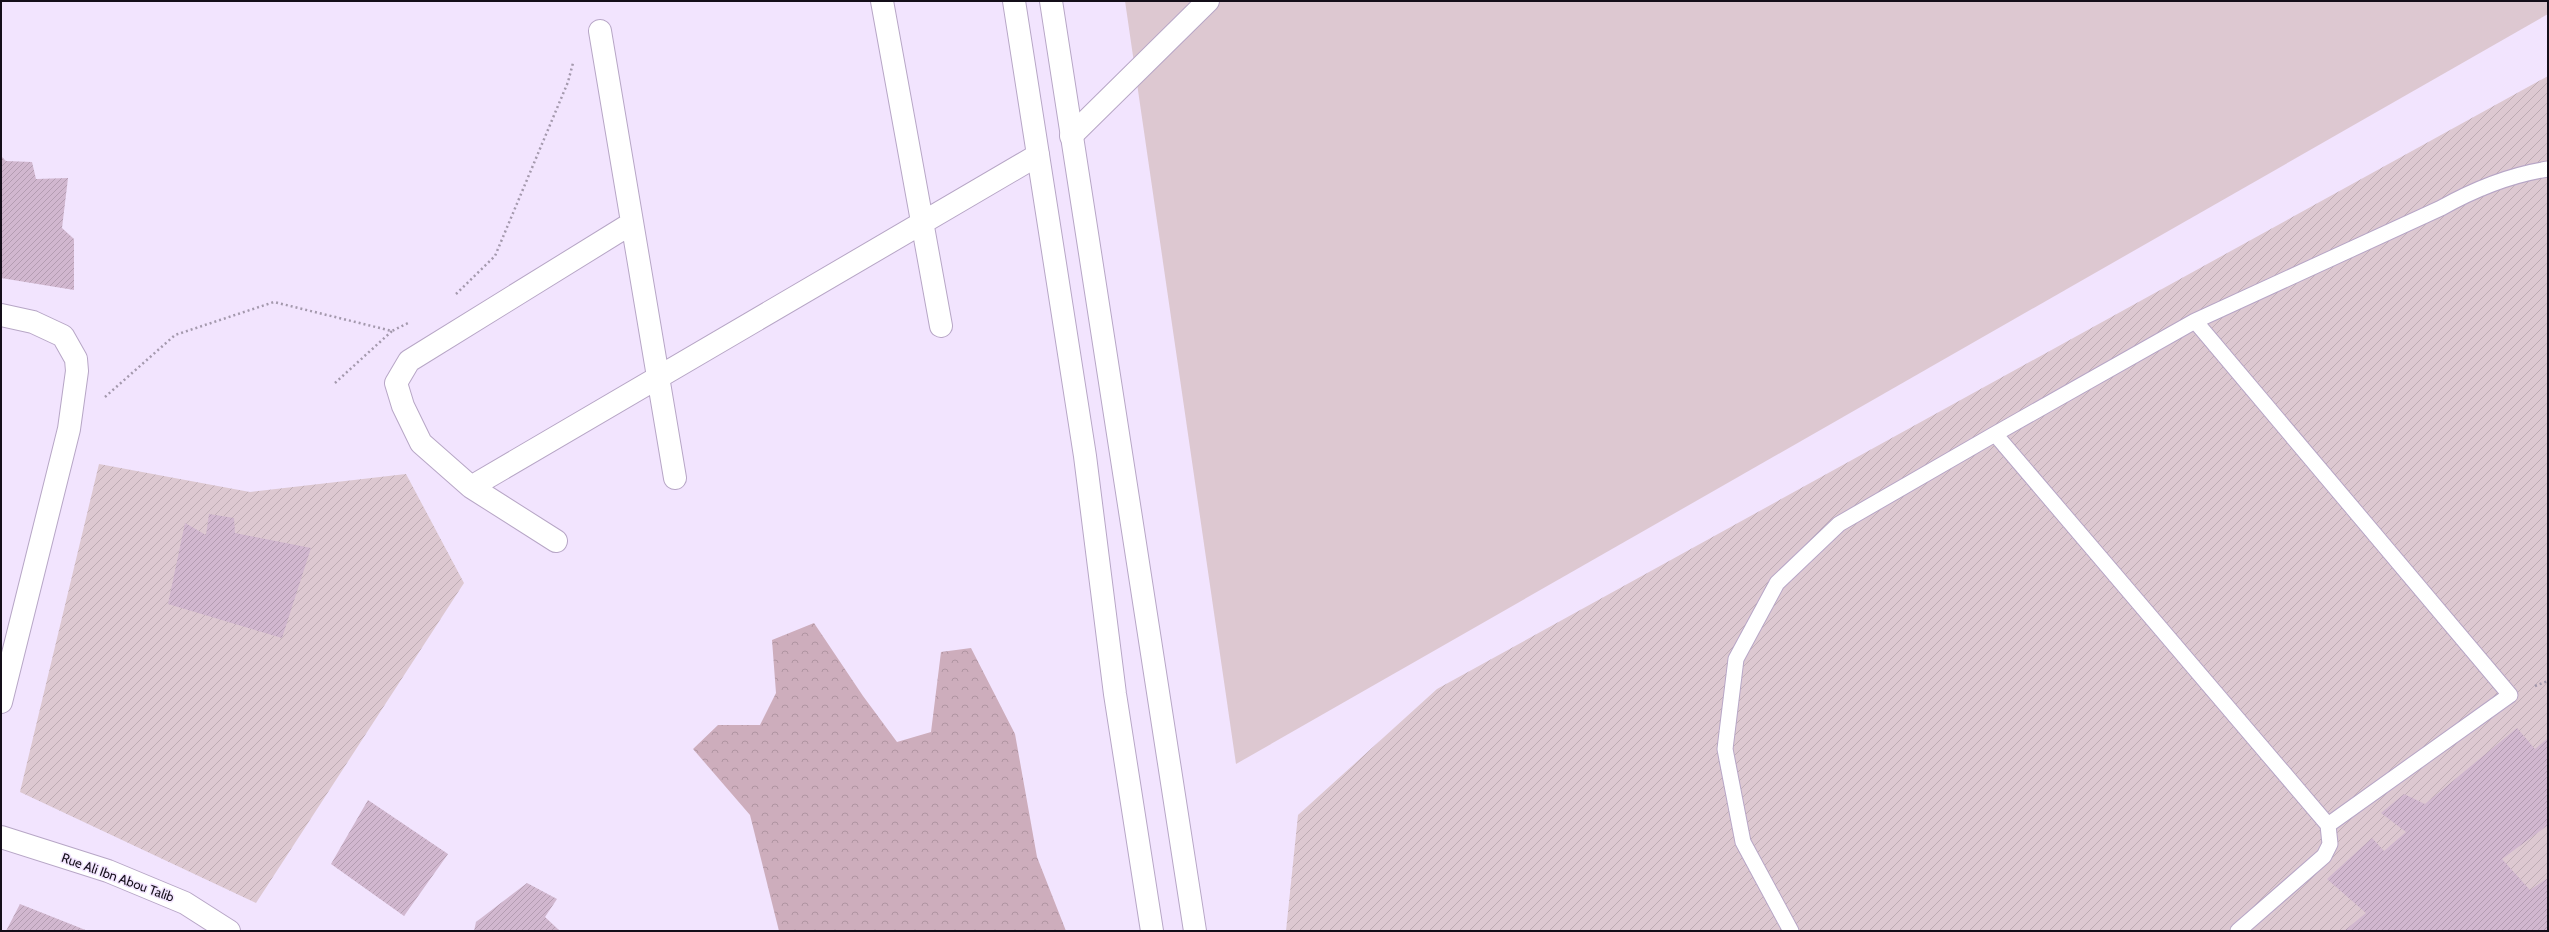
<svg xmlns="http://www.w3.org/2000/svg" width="2549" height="932" font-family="Cabin,sans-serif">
  <defs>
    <pattern id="forest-crowns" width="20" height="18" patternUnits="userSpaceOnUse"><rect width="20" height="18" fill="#cdadbc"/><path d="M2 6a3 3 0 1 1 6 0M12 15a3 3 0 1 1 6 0" fill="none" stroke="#af94a1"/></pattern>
    <pattern id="garden-furrows" width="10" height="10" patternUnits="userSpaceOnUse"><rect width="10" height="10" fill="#ddc8d1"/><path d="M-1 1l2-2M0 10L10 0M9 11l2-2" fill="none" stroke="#bdabb3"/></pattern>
    <pattern id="building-hatch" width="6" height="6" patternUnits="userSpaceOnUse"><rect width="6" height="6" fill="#d1b7cf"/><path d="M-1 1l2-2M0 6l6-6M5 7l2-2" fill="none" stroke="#b39cb1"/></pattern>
  </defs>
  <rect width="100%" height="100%" fill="#f2e4fe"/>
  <path fill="#ddc8d1" d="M1125,1H2548V14L1236,764Z"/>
  <path fill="url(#forest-crowns)" d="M814,623L863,696L897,742L931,732L941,652L971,648L1015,734L1037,857L1066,931H779L750,815L693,749L718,725H760L776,693L772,640Z"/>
  <path fill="url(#garden-furrows)" d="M2548,76V931H1286L1298,815L1437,689Z
    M99,464L250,492L406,474L464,583L256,903L20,792Z"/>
  <path fill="url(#building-hatch)" d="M1,156L6,161L32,162L36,179L68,178L62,228L74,239V290L1,278Z
    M209,514L234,518L235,533L311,548L282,638L168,604L185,523L206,535Z
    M2517,728L2535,749L2548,738V825L2502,859L2530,890L2548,878V931H2344L2366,913L2327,879L2372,838L2384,851L2406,832L2381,813L2404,794L2425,804Z
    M368,800L448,854L404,916L331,864Z
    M527,883L557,899L545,917L560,931H474L476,922Z
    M20,904L88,931H6Z"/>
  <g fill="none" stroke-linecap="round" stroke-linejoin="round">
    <g stroke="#b7a6c6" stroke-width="17">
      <path id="lane" d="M2195,321L2510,695L2328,825L2330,844L2324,856L2238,931
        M1995,434L2328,825
        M1791,931L1743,842L1725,749L1736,659L1777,583L1839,524L1995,434L2195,321L2441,208C2475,189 2509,175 2548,169"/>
    </g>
    <g stroke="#b7a6c6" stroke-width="24">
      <path id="street" d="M882,1L941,326
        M600,31L675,478
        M1071,136L1208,1
        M1,315L33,322L63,336L76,359L77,371L69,429L1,702
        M471,487L1038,155
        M556,541L471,487L421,443L403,406L396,383L409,361L632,223
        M1,837L108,871L185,903L229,931"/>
    </g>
    <g stroke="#b7a6c6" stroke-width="24">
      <path id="primary" d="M1014,1L1085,456L1115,694L1152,931
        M1051,1L1195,931"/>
    </g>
    <path stroke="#a499ad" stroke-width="2.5" stroke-dasharray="2 3" stroke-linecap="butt" d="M456,294L495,256L568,82L573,63
      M335,383L392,331
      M105,397L175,335L274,302L392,331L408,323
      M2535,686L2548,681"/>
    <use href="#lane" stroke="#fff" stroke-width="15"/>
    <use href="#street" stroke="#fff" stroke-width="22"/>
    <use href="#primary" stroke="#fff" stroke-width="22"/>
  </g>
  <g text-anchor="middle" stroke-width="3" stroke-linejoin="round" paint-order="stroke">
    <g font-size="13" fill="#140e19" stroke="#f2e4fe">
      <text transform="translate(118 877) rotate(20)" y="5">Rue Ali Ibn Abou Talib</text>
    </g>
  </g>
  <rect width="2549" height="932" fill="none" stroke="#140e19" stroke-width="4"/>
</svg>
